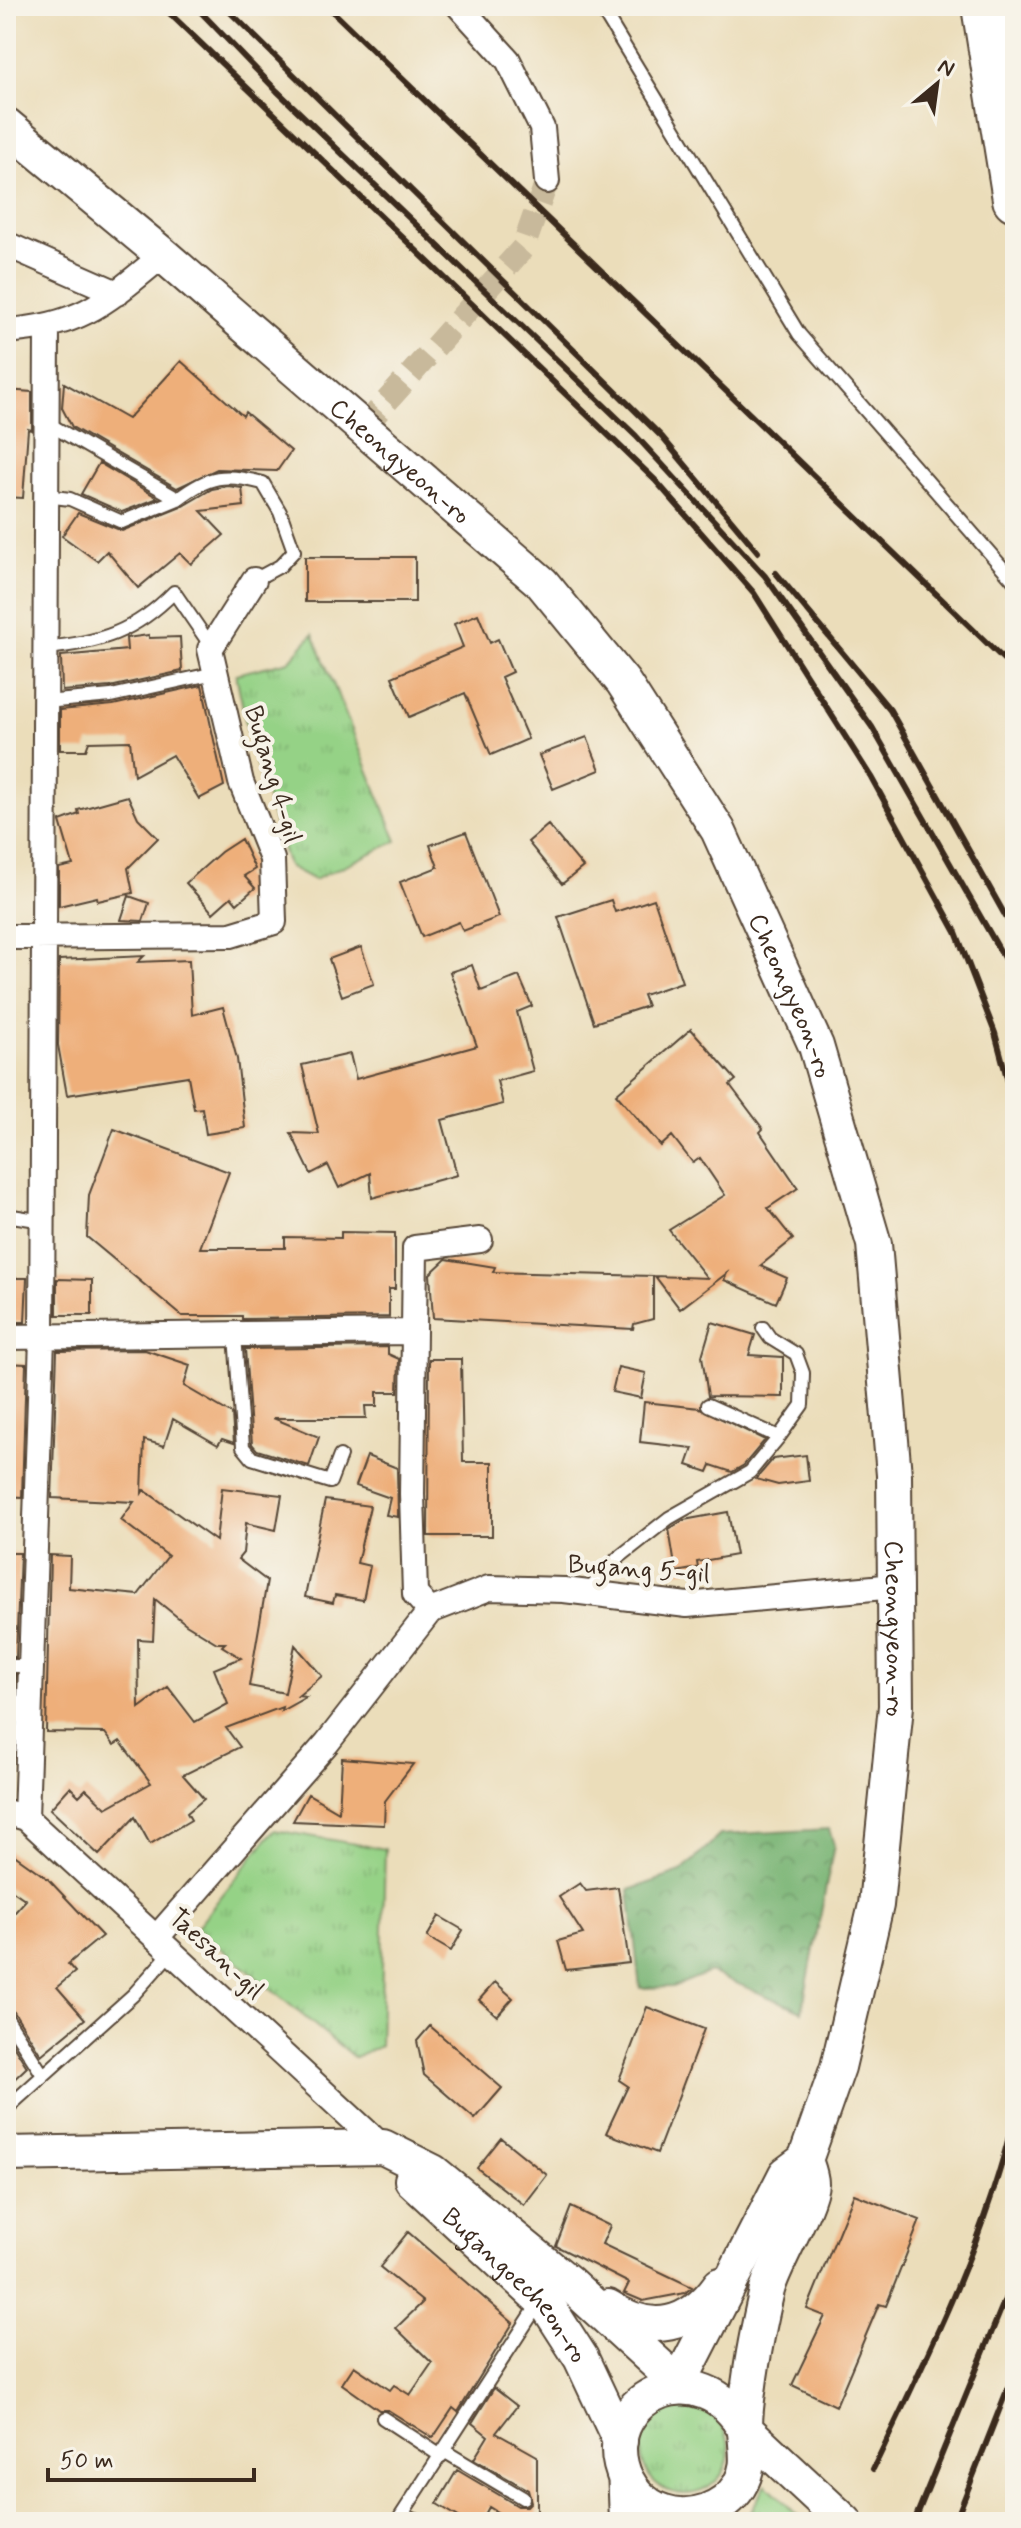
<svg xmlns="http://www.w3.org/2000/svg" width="1021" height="2528" font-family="Mynerve,sans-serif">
  <defs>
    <pattern id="grass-tufts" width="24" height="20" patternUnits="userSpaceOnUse" patternTransform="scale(2)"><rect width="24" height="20" fill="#95d286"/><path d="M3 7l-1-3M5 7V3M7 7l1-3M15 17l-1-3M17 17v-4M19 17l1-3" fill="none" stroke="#81b473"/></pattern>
    <pattern id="forest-crowns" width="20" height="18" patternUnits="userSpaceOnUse" patternTransform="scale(2)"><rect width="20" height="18" fill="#78b473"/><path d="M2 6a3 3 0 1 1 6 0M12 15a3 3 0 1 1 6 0" fill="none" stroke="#64935e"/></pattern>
  </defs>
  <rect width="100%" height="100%" fill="#f7f3e8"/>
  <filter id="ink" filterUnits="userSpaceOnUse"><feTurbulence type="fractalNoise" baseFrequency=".0125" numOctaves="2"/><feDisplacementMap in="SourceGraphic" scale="16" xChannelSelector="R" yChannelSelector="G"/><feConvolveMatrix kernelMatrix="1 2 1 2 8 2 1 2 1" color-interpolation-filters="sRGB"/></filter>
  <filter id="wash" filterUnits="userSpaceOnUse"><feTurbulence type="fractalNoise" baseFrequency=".006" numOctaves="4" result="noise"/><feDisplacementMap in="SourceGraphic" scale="32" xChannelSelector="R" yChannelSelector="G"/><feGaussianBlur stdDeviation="1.8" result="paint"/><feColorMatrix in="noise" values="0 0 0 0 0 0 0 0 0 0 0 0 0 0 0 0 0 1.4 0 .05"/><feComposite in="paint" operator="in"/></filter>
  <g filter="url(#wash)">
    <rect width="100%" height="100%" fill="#ebddba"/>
    <path fill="url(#grass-tufts)" stroke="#687e52" stroke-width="2" d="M313,634L397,841L314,880L288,866L251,747L236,674L289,661Z
      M274,1830L385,1849L380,2046L355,2058L196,1928Z
      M641 2450a44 44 0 1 1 88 0a44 44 0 1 1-88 0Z
      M766,2484L804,2522H745Z"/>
    <path fill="url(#forest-crowns)" stroke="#5a6f48" stroke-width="2" d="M829,1829L834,1845L802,2011L710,1972L673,1987L640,1988L629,1890L681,1872L720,1835Z"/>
    <g id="blocks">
      <path fill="#eeaf7a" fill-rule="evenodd" d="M181,361L243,416L245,412L291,451L277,471L217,469L177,488L72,427L62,408L64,383L128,419Z
        M6,390L32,392V430L28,429L23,498L6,497Z
        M99,463L158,498L122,512L81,494Z
        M228,486L242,488L244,506L201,511L224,535L191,564L180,553L138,588L107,551L97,561L62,536L78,513L122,531L181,507L212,489Z
        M305,557H415V602H305Z
        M478,614L490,643L498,639L512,672L501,677L528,739L491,755L465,693L409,717L392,677L463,647L454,624Z
        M149,635V638L180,637L182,671L110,687L62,691L61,656L127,650L126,638Z
        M202,685L224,786L199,799L172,755L134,776L130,741L89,742L86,750H60V710L113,705Z
        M587,737L600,770L553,789L539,755Z
        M128,796L138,818L158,838L128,868L133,893L98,901L97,897L59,906V868L73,865L60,821L79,814L78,810Z
        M548,825L583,867L562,884L528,842Z
        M466,832L499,917L463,931L459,922L422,937L400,882L438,867L430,845Z
        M241,839L255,869L244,876L255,888L237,904L231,897L213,913L186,883L221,852Z
        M129,896L149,903L143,921L121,920Z
        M654,899L682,982L643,995L647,1006L594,1023L558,917L611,900L615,912Z
        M361,947L374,984L342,996L329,959Z
        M144,956L138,962L189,960L192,1015L223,1007L237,1059L245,1128L206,1134L202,1108L194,1109L188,1076L67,1095L58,1045L59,960Z
        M472,965L481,991L519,976L532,1006L517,1012L533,1071L497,1081L503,1104L442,1120L457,1175L372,1198L370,1173L339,1188L328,1165L311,1174L291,1133L319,1134L302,1065L350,1054L356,1079L477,1046L450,972Z
        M691,1029L736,1080L730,1085L763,1129L760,1132L798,1188L768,1208L793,1239L760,1266L787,1278L776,1303L724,1280L727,1273L680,1309L655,1276L707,1278L669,1230L725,1195L700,1158L693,1163L672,1136L661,1146L616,1094Z
        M114,1129L229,1172L200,1248H285V1237L341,1238V1232L395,1233V1289H389V1317L242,1319V1316H182L87,1237L89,1195Z
        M446,1259L495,1267L493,1272L653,1276V1319L634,1324L633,1329L433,1318L430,1274Z
        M6,1278H27L25,1322H6Z
        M57,1279L92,1280V1315H57Z
        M712,1322L755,1335L749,1355L783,1357V1397L708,1396L702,1356Z
        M388,1347V1354L399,1359L398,1392H377V1406H365L366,1418H273L319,1437L309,1466L257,1450L252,1444L245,1349Z
        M145,1350L190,1365L184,1386L232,1414L234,1443L222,1439L218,1445L173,1419L164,1446L144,1440L142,1493L144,1490L216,1541L222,1488L282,1495L276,1530L246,1523L243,1553L238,1559L267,1581L249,1686L285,1693L295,1645L322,1676L298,1696L306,1697L281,1711L282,1707L226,1728L240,1747L183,1775L204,1799L187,1813L191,1820L150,1844L135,1817L99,1855L50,1809L70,1787L79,1796L86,1789L106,1808L151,1783L120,1741L114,1745L105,1733L46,1732L50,1555L70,1556L69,1588L138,1595L168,1556L121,1520L134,1502L52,1498L57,1351ZM155,1599L186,1624L217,1643H225L222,1646L241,1658L214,1669L228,1704L195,1722L168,1687L139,1708L138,1639L153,1640Z
        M429,1359H461L463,1462H492V1536H428Z
        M6,1363L26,1364L22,1497L6,1496Z
        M618,1367L646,1373L641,1398L612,1392Z
        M644,1402L700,1408L765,1440L744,1465L732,1472L711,1465L708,1472L687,1465L693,1448L640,1442Z
        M806,1455L809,1481L778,1485L756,1479L773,1459Z
        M367,1456L397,1468L398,1517L386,1515L390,1498L356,1486Z
        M325,1500L370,1506L357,1563L370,1566L363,1600L335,1595L333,1603L305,1597Z
        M728,1512L736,1555L697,1562L698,1568L676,1572L669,1529L684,1520Z
        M6,1553H20L16,1657H6Z
        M6,1675H16L14,1724L6,1723Z
        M342,1758L413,1764L385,1801L384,1825L293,1821L308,1794L339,1812Z
        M6,1849L48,1879L102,1936L68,1964L75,1972L57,1987L85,2019L41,2055L14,2012L6,2006V1922L26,1900L6,1886Z
        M580,1883L586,1891L618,1887L629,1963L566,1970L558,1941L583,1934L559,1897Z
        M439,1916L463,1930L451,1951L427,1937Z
        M495,1982L513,1998L497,2016L479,2000Z
        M647,2007L704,2029L657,2153L606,2133L628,2086L619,2080Z
        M430,2026L502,2088L475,2119L424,2075L417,2041Z
        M8,2037L27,2067L6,2087V2038Z
        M501,2138L547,2175L524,2205L477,2168Z
        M854,2194L920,2220L886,2306L879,2304L836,2406L792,2385L825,2316L807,2309Z
        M571,2207L610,2226L602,2244L692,2287L685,2293L643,2301L624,2293L629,2283L556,2246Z
        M408,2232L513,2323L458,2412L453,2408L433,2438L388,2410H379L342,2384L354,2366L390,2390L394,2385L410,2395L432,2363L396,2328L423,2302L380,2267Z
        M494,2388L517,2406L496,2433L537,2456V2522H513L489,2507L481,2522H467L437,2504L457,2470L518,2506H527L531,2502L528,2490L474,2459L488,2436L472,2423Z"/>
    </g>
  </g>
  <g filter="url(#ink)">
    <use href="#blocks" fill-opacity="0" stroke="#554535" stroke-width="2"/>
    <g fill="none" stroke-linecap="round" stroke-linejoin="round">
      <path stroke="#c8b99b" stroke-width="24" stroke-dasharray="24 12" stroke-linecap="butt" d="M363,428L523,248L547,181"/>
      <g stroke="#554535" stroke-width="16">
        <path id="lane" d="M600,6L799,334L1015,582
          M46,496L70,499L122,522L178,499L47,423
          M178,499C209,475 225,473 263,483L280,512L294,551L280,566L254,580
          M45,648C99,643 135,632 174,592L211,646
          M45,702L111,696L215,673
          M6,1215L43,1221
          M763,1328L770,1338L796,1354L803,1373L802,1405L779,1437
          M235,1335L243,1447L252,1458L330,1482L340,1456
          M587,1592L618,1558L669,1518L750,1472L779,1437L708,1405
          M6,1666H31
          M6,1732L29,1738
          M6,2017L43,2075
          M6,2109L133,1995L173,1950
          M383,2418L441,2456
          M444,2451L523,2498
          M402,2515L421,2522
          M397,2522L539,2303"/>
      </g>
      <g stroke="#554535" stroke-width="28">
        <path id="street" d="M459,6L508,60L542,128L547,181
          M6,244L117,293
          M6,331C82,326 106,302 163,255
          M6,937L231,935L274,922L272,859L241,782L210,649L254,580
          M6,1337L413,1332
          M430,1611L415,1594L412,1494L415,1248L480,1240
          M6,1812L26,1818L383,2147
          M26,1818L42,1338L47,328
          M158,1936L327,1743L430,1611L489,1588L564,1590L687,1605L895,1586
          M620,2466L622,2522"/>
      </g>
      <g stroke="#554535" stroke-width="38">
        <g id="secondary">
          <path id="s1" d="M6,125L163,255L542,583L623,682L718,830L816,1046L874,1244L894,1475L896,1706L876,1905L838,2067L805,2160"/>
          <path d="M6,2154L383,2147L433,2172L569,2283L665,2371L677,2387"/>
          <path d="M805,2160C807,2166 811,2176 811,2183C810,2205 774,2263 767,2290C760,2320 753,2354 749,2385C747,2398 745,2414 745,2427C745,2449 752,2465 739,2486C724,2510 691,2521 664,2512C643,2506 626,2486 621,2465C604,2395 701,2351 745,2429L845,2522"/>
          <path id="s2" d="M412,2180L547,2305L581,2358L620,2441"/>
          <path d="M608,2307C652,2336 690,2327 720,2285"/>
          <path d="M677,2387L786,2174L805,2160"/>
        </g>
      </g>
      <g stroke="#554535" stroke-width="48">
        <path id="highway" d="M984,6L1015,199"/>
      </g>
      <use href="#lane" stroke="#fff" stroke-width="12"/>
      <use href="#street" stroke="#fff" stroke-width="24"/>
      <use href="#secondary" stroke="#fff" stroke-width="34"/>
      <use href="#highway" stroke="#fff" stroke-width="44"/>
      <path stroke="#3b2a1e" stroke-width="6" d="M162,6L655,480L754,593L871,777L956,932L995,1033L1015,1108
        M195,6L277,91L636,436L765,576L872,727L1015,977
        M224,6L662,437L758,552
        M327,6L1015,670
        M776,573L890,710L1015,933
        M873,2469C928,2355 986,2238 1015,2113
        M914,2522L1015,2275
        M955,2522L1015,2370"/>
    </g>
  </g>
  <g text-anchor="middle" stroke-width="8" stroke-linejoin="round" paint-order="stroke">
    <g font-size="26" fill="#3b2a1e" stroke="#f7f3e8">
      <text dy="9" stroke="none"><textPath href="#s1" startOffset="518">Cheongyeon-ro</textPath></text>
      <text transform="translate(274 774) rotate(73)" y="9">Bugang 4-gil</text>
      <text dy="9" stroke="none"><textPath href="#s1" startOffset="1190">Cheongyeon-ro</textPath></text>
      <text transform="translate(639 1568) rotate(4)" y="9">Bugang 5-gil</text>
      <text dy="9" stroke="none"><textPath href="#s1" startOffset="1838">Cheongyeon-ro</textPath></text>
      <text transform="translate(217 1953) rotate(43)" y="9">Taesan-gil</text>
      <text dy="9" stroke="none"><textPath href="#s2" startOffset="148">Bugangoecheon-ro</textPath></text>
    </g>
  </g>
  <rect width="1021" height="2528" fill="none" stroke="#f7f3e8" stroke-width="32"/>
  <g transform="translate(937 84) rotate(29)" stroke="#f7f3e8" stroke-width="6" paint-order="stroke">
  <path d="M0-6L14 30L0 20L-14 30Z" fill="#3b2a1e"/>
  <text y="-12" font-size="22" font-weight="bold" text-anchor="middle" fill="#3b2a1e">N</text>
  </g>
  <path d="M48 2468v12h206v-12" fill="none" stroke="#3b2a1e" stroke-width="4"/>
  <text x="60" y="2468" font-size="24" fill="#3b2a1e" stroke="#f7f3e8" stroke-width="6" paint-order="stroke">50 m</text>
</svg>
